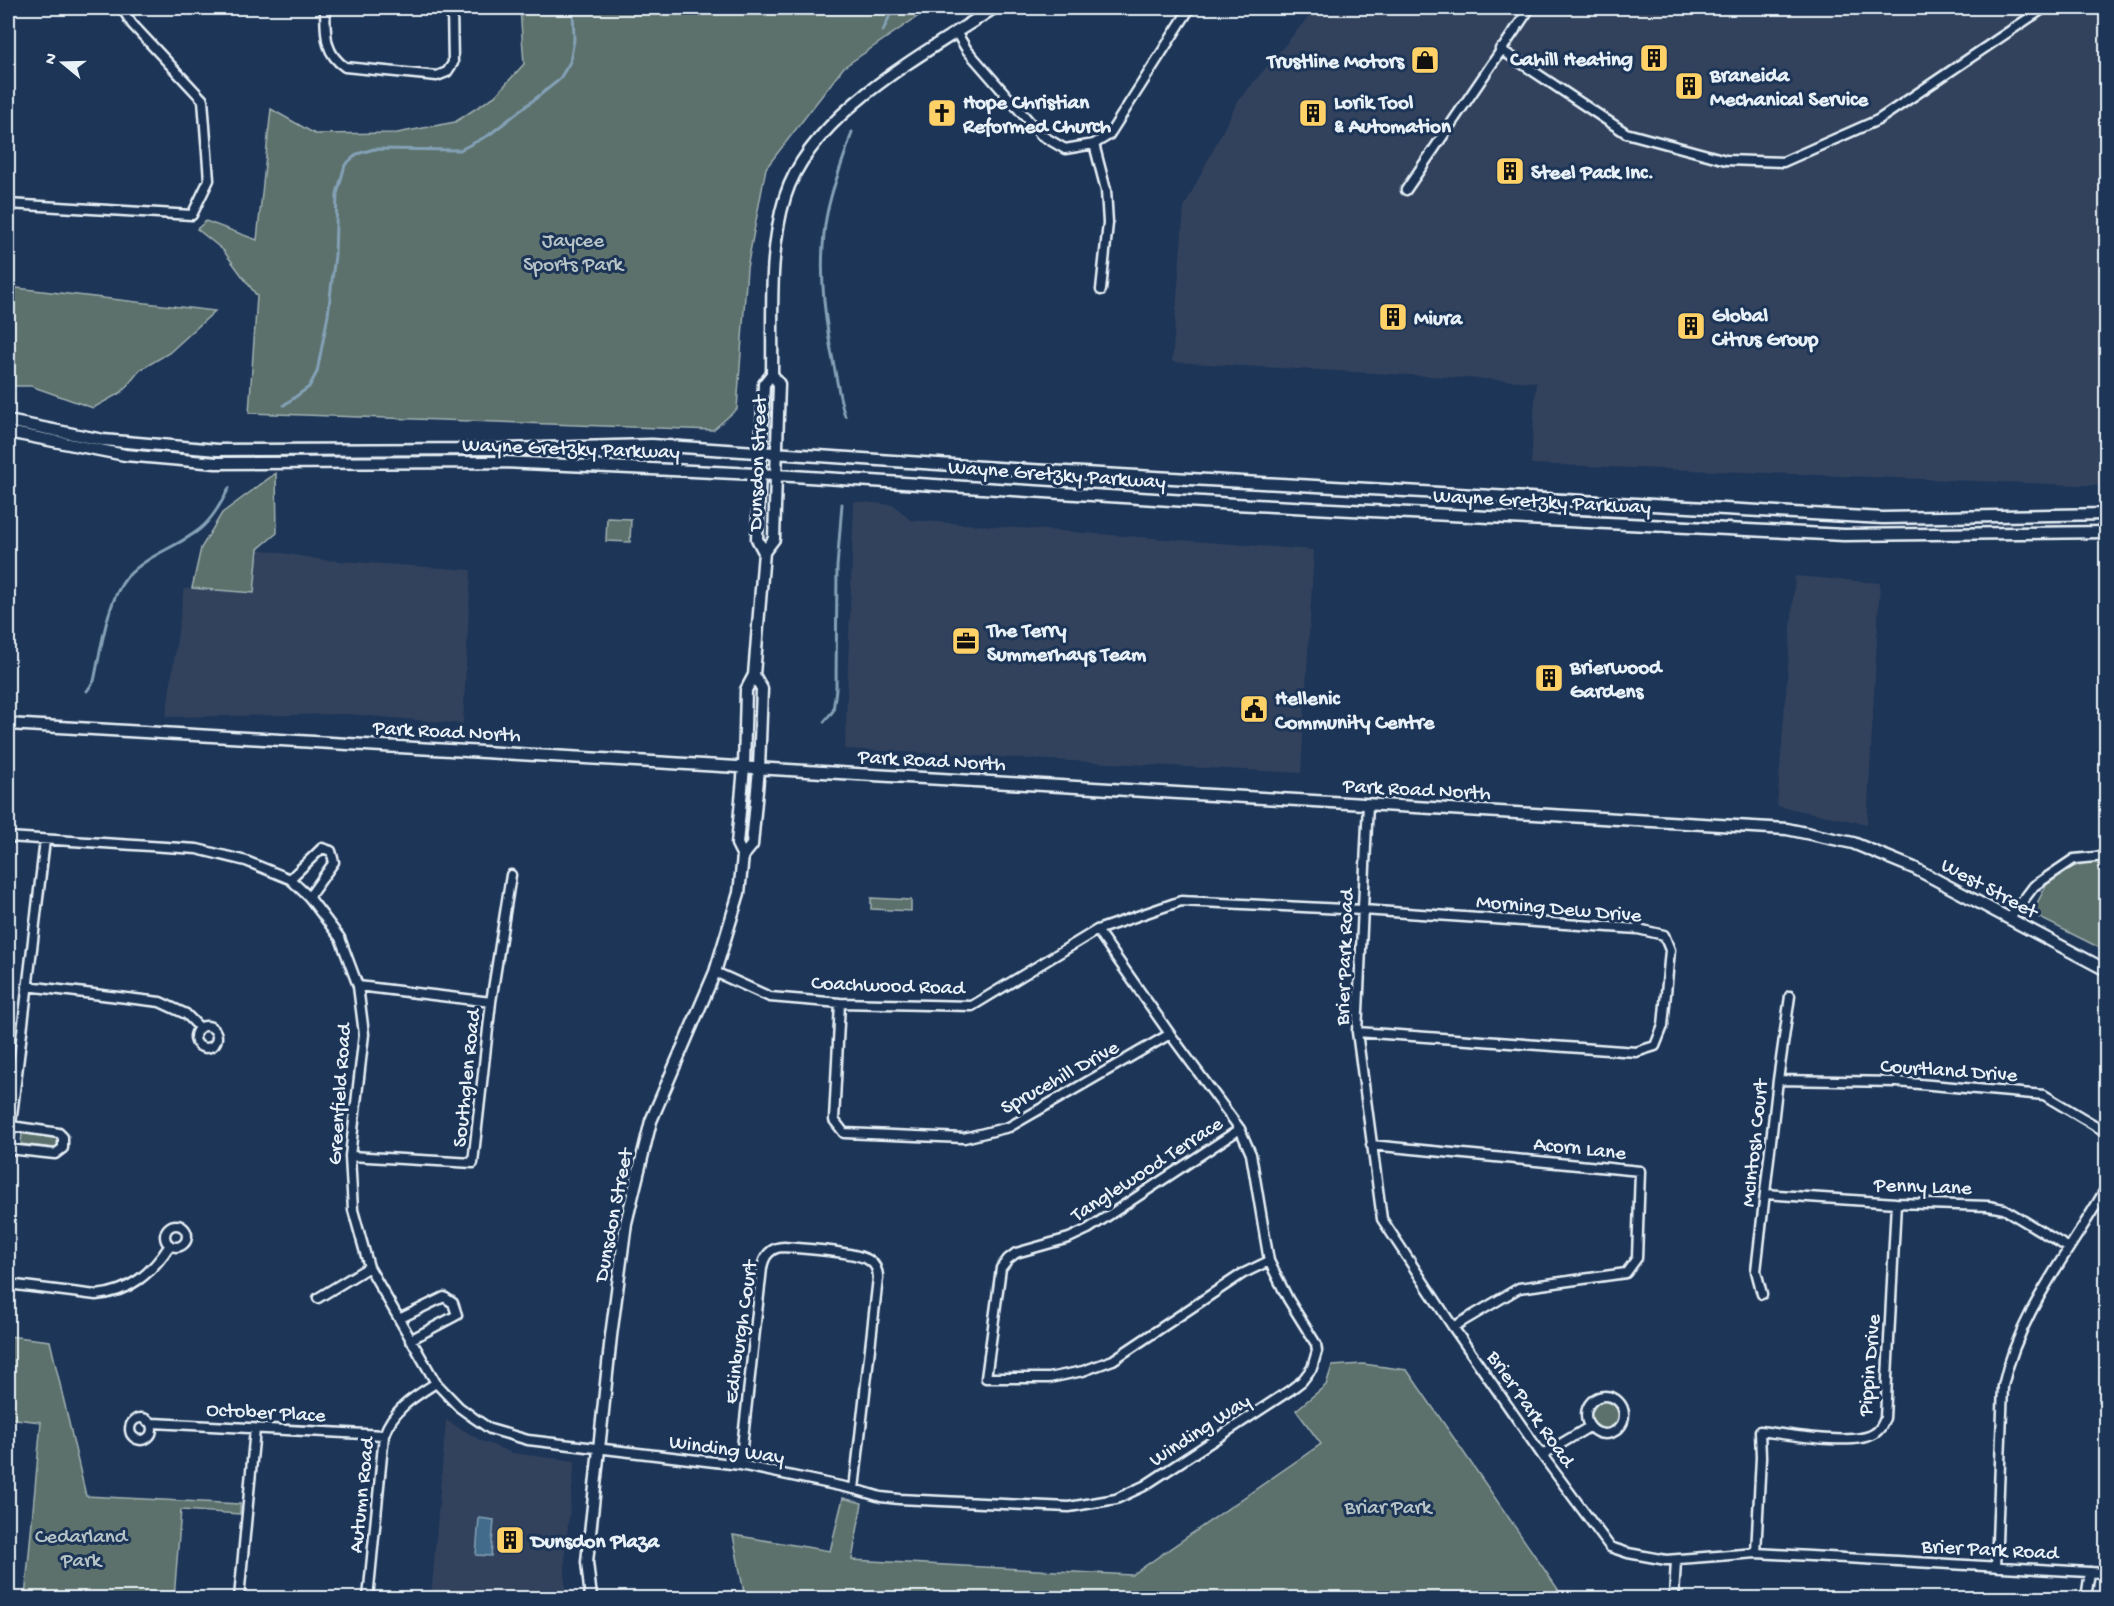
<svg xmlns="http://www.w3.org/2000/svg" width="2114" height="1606" font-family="'Gochi Hand',sans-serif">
  <rect width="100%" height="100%" fill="#1d3557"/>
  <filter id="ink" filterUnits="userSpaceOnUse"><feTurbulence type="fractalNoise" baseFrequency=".0167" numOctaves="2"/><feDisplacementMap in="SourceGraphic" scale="12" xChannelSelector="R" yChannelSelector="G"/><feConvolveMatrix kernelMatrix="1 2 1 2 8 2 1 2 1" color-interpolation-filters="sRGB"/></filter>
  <g filter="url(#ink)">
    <path fill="#31425d" d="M1316,8H2106V486L1531,464L1536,382L1172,362L1184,207L1238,101Z
      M854,501L894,505L910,520L1314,550L1301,773L845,749Z
      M258,549L324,560L471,570L463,724L347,714L166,717L184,589L192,588L254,592Z
      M1795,576L1880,583L1867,824L1777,806Z
      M446,1420L480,1440L512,1453L575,1461L565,1553V1598H431Z"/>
    <path fill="#5b716c" stroke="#a2b1b2" stroke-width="1.5" d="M520,8H930L844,67L766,168L747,268L737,409L713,430L249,413L257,296L223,250L197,229L206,221L257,240L271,109L315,134L397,133L455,122L495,96L524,64Z
      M8,287L215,311L169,353L140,370L122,392L93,408L31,386H8Z
      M276,473L277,533L258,549L254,593L192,588L201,548L222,513Z
      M607,518L631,519L630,542L606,541Z
      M2091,861L2106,862V951L2036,916L2033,911L2047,884L2067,869Z
      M871,898L911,900V911L871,909Z
      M22,1133L55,1138L58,1139L59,1144L55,1148L21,1144Z
      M8,1336L50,1341L86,1496L240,1504V1514L181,1510L174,1598H25L41,1422L8,1418Z
      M1363,1364L1407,1370L1564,1598L1423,1595V1598H745L733,1535L830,1551L843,1498L862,1503L852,1560L1132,1575L1321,1444L1296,1410L1326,1385L1332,1366Z
      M1591 1415a14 14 0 1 1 28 0a14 14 0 1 1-28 0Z"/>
    <path fill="#426b8a" stroke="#84a1b6" stroke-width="1.5" d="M479,1518L494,1520L491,1556L476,1555Z"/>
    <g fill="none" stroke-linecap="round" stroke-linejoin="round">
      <path stroke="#84a1b6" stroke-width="3" d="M883,31L893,8
        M284,405L309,387L317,372L328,315L335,255L337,194L345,165L357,154L374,149L460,150L489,135L559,80L570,62L574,40L573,8
        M845,416C840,402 838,386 835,371C826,327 819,280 824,234C827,198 842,166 852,132
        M87,691L94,681C101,650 107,600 127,577C148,554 178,547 200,529C213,518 221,503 229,488
        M824,722L833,711L836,689L837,567L842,504"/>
      <g stroke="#e8f1f8" stroke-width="13">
        <path id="minor" d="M325,8C326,32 323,52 345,67L437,76L447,72L453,63L452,8
          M956,32L967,50L1041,135L1065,149L1094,144L1109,135L1190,8
          M1500,49L1626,133L1726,160L1783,162L1878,120L2044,8
          M1094,144L1106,190L1108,223L1101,290
          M1406,190L1530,8
          M8,204L192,215L209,180L203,100L132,24L122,8
          M1368,804L1357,1032L1382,1219L1453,1327L1542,1455L1610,1547L1628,1553L1666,1560L1756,1553L2106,1573
          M8,837L197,849L246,861L290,879L309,897L340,938L358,986L364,1034L350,1156L353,1210L369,1267L436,1383L459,1407L474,1418L490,1429L528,1440L740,1465L854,1489L881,1497L899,1499L1069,1507L1116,1499L1144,1486L1289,1391L1302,1381L1312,1368L1317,1351L1316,1344L1288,1299L1269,1261L1251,1154L1240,1129L1170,1034L1097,930
          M290,879L322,848L331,851L334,862L309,897
          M2009,919L2034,886L2074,859L2106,856
          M715,972L770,997L840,1003L972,1006L1097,930L1181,901L1363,910L1638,929L1664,935L1670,950L1663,1026L1655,1046L1636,1052L1357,1032
          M27,986L160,1002L186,1014L200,1028
          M358,986L491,1002
          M840,1003L834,1120L844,1133L964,1138L1009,1127L1170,1034
          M195 1037a11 11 0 1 1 22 0a11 11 0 1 1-22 0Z
          M1778,1080L1897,1082L2044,1095L2106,1132
          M11,1126L59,1133L63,1137V1148L55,1154L8,1149L45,840
          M1240,1129L1088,1229L1069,1238L1016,1253L1008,1259L1001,1268L986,1378H1049L1083,1371L1113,1360L1242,1274L1269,1261
          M1371,1145L1640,1171L1637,1258L1626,1273L1519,1288L1453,1327
          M350,1156L473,1163L491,1002L511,875
          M1765,1194L1896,1203L1988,1206L2004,1209L2069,1248
          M165 1236a11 11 0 1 1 22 0a11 11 0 1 1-22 0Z
          M8,1284L96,1295C130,1292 152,1273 170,1245
          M1762,1294L1756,1271L1778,1080L1790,996
          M318,1298L369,1267
          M399,1319L444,1297L453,1303L457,1315L410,1340
          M1586 1415a19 19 0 1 1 38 0a19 19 0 1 1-38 0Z
          M130 1429a11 11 0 1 1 22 0a11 11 0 1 1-22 0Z
          M147,1421L153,1423L384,1435
          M1542,1455L1589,1427
          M740,1465L762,1268C764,1256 771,1247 784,1247C802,1249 858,1251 870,1261C876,1265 878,1271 878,1278L854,1489
          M1756,1553L1761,1457L1760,1431C1785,1434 1856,1447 1875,1433C1881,1429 1883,1424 1885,1418L1896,1203
          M1996,1567L2003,1386C2019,1312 2070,1252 2106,1188
          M239,1598L255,1429
          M368,1598L384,1435C393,1409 414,1397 436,1383
          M1674,1598L1676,1560
          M2086,1598L2090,1572"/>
      </g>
      <g stroke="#e8f1f8" stroke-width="15">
        <path id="tertiary" d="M772,374C773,316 768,253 785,197C811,113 924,54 994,8"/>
      </g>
      <g stroke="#e8f1f8" stroke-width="15">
        <path id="secondary" d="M8,421L103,440L217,450L503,449L652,445L1013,469L1883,518L2106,514
          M8,432L125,455L216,463L504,462L777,475L1234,504L1844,535L2106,532
          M8,724L1787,829L1853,843L1914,868L2106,970
          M743,856L737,844L744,767L746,690L754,675L764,552L757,539L764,384L772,374L779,384L774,539L764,552
          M591,1598L587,1562L611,1336L626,1223L651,1121L715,972L739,893L743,856L752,845L759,768L762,689L754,675"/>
      </g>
      <use href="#minor" stroke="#1d3557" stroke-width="8"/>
      <use href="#tertiary" stroke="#1d3557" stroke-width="10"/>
      <use href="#secondary" stroke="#1d3557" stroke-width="10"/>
    </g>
  </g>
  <defs>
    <g id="building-square" transform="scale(1.5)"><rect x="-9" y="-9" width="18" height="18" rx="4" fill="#ffd166" stroke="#1d3557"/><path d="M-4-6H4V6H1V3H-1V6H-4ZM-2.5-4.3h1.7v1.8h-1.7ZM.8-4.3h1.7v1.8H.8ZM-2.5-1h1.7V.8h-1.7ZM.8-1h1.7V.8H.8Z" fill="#111"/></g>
    <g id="shop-square" transform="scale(1.5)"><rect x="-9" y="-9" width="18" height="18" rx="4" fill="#ffd166" stroke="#1d3557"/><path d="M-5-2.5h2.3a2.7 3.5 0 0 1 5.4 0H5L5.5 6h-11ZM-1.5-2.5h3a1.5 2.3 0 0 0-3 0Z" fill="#111"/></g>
    <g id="church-square" transform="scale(1.5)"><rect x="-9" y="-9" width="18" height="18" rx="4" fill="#ffd166" stroke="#1d3557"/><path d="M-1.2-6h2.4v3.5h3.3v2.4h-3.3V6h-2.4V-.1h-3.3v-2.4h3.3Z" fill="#111"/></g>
    <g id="office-square" transform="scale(1.5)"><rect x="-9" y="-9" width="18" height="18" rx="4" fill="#ffd166" stroke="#1d3557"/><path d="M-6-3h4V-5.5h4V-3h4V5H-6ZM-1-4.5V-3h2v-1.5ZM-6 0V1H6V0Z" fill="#111"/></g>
    <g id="civic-square" transform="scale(1.5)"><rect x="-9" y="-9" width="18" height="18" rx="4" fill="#ffd166" stroke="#1d3557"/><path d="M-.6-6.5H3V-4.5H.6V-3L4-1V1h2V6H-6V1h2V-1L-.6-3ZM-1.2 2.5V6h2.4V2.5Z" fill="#111"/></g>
  </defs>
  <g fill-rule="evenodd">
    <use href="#building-square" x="1654" y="58"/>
    <use href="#shop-square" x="1425" y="60"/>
    <use href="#building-square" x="1689" y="86"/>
    <use href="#church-square" x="942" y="113"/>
    <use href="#building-square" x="1313" y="113"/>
    <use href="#building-square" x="1510" y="171"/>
    <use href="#building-square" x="1393" y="317"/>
    <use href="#building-square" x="1691" y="326"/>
    <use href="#office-square" x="966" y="641"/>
    <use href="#building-square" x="1549" y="678"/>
    <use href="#civic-square" x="1254" y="709"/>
    <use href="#building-square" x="510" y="1540"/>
  </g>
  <g text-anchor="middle" stroke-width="6" stroke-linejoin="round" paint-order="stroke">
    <g font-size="21" font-weight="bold" fill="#e8f1f8" stroke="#1d3557" text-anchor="start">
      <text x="1633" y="65" text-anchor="end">Cahill Heating</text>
      <text x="1404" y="67" text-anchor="end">Trustline Motors</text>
      <text x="1710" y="81">Braneida<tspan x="1710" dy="24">Mechanical Service</tspan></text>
      <text x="963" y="108">Hope Christian<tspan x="963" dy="24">Reformed Church</tspan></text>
      <text x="1334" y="108">Lorik Tool<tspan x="1334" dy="24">&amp; Automation</tspan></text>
      <text x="1531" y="178">Steel Pack Inc.</text>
      <text x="1712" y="321">Global<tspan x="1712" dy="24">Citrus Group</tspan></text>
      <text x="1414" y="324">Miura</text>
      <text x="987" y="636">The Terry<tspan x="987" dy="24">Summerhays Team</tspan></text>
      <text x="1570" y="673">Brierwood<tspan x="1570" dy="24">Gardens</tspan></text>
      <text x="1275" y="704">Hellenic<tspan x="1275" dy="24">Community Centre</tspan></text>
      <text x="531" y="1547">Dunsdon Plaza</text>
    </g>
    <g font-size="21" fill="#b7c4c7" stroke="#1d3557">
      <text x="573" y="246">Jaycee<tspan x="573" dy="24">Sports Park</tspan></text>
      <text x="1388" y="1513">Briar Park</text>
      <text x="81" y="1542">Cedarland<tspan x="81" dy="24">Park</tspan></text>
    </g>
    <g font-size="21" fill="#e8f1f8" stroke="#1d3557">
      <text transform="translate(571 447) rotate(2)" y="7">Wayne Gretzky Parkway</text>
      <text transform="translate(756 463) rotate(-88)" y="7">Dunsdon Street</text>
      <text transform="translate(1057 473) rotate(4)" y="7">Wayne Gretzky Parkway</text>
      <text transform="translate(1542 500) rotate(3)" y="7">Wayne Gretzky Parkway</text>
      <text transform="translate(447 730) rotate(3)" y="7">Park Road North</text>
      <text transform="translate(932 759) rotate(3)" y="7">Park Road North</text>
      <text transform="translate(1417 788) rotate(3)" y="7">Park Road North</text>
      <text transform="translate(1990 887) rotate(28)" y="7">West Street</text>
      <text transform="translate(1559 907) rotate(5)" y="7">Morning Dew Drive</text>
      <text transform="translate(1343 957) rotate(-88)" y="7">Brier Park Road</text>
      <text transform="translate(888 984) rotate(2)" y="7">Coachwood Road</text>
      <text transform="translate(1949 1069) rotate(4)" y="7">Courtland Drive</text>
      <text transform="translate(1059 1076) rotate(-29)" y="7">Sprucehill Drive</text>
      <text transform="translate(465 1078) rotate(-84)" y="7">Southglen Road</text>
      <text transform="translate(338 1094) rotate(-86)" y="7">Greenfield Road</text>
      <text transform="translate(1753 1143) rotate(-84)" y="7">McIntosh Court</text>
      <text transform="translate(1580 1147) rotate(6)" y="7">Acorn Lane</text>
      <text transform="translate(1146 1168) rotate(-33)" y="7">Tanglewood Terrace</text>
      <text transform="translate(1923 1185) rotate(2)" y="7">Penny Lane</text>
      <text transform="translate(612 1215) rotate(-79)" y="7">Dunsdon Street</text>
      <text transform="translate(739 1332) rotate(-82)" y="7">Edinburgh Court</text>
      <text transform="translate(1868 1365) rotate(-85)" y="7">Pippin Drive</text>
      <text transform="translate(1532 1408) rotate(55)" y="7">Brier Park Road</text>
      <text transform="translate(266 1411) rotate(3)" y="7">October Place</text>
      <text transform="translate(1199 1429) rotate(-33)" y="7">Winding Way</text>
      <text transform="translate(727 1448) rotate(8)" y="7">Winding Way</text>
      <text transform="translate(360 1495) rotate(-84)" y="7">Autumn Road</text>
      <text transform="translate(1990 1548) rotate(3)" y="7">Brier Park Road</text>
    </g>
  </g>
  <rect width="2114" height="1606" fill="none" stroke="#1d3557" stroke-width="30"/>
  <rect x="15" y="15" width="2084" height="1576" fill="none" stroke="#e8f1f8" stroke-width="2" filter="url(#ink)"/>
  <g transform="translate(63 63) rotate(289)" stroke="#1d3557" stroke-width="4.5" paint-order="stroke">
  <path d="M0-4.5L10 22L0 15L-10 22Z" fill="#e8f1f8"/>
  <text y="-9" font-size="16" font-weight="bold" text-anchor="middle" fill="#e8f1f8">N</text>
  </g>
</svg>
